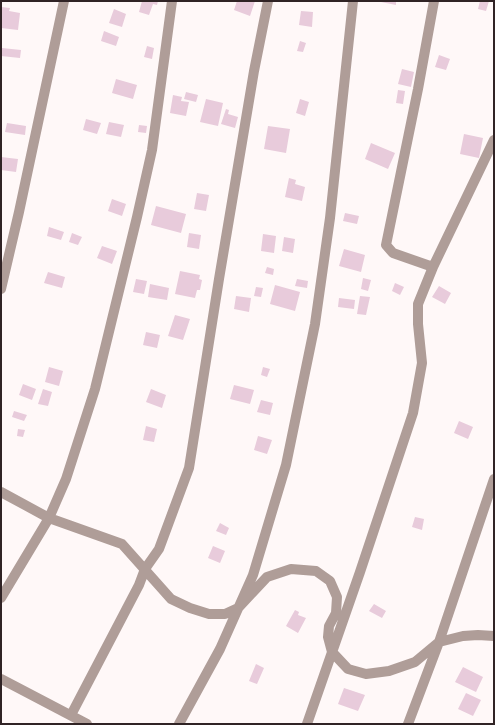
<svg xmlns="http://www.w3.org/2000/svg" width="495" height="725" font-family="'Exo 2',sans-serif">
  <rect width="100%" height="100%" fill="#fff8f8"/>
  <path fill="#e8cbdb" d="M142,1H158L157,5L153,4L149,15L139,12Z
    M237,1H255L250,16L234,10Z
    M376,1H396V5Z
    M480,1H489L486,11L478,9Z
    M1,7L10,8L9,11L20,13L18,30L1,28Z
    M114,9L126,14L122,27L109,23Z
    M301,11L313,12L312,27L299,25Z
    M104,31L119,37L116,46L101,41Z
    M300,41L306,43L303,52L297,51Z
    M147,46L154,48L152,59L144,57Z
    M2,48L21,50L20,58L1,56Z
    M439,55L450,59L446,70L435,67Z
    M402,69L414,72L411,87L398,84Z
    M116,79L137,85L133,99L112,93Z
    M398,90L405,91L403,104L396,103Z
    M186,92L198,95L196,102L184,99Z
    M173,95L182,97L181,101L189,102L186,116L170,113Z
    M206,99L223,103L218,126L200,122Z
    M300,99L309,102L305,116L296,113Z
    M226,109L229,110L228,114L238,117L235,128L221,124Z
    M86,119L101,123L97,134L83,130Z
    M109,122L124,125L121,137L106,134Z
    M7,123L26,126L25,135L5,132Z
    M139,125L147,126L146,133L138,132Z
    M268,126L290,129L286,153L264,149Z
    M464,134L483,138L479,158L460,154Z
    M371,143L395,153L388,169L365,159Z
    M1,157L18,159L16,172L1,170Z
    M289,178L296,180L295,184L305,187L302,201L285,197Z
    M197,193L209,195L206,211L194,209Z
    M112,199L126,204L122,216L108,211Z
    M156,206L186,214L181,233L151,225Z
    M345,213L359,216L357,224L343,221Z
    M49,227L64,232L61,240L47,236Z
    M72,233L82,237L78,245L69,242Z
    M189,233L201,235L199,249L187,247Z
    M263,234L276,236L274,253L261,251Z
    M284,237L295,239L293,253L282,251Z
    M102,246L117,251L112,264L97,258Z
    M344,249L365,255L361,272L339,266Z
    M267,267L274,269L273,275L265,273Z
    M180,271L200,275L199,279L202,280L200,290H197L195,298L175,294Z
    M48,272L65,277L62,288L44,283Z
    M363,278L371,280L368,291L361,289Z
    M136,279L147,281L144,294L133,292Z
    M297,279L308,281L307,288L295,286Z
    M395,283L404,287L400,295L392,291Z
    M150,284L169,288L167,300L148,297Z
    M275,285L300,292L295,311L270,304Z
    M439,286L451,293L445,304L432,297Z
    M256,287L263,288L261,297L254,296Z
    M236,296L251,298L249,312L234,309Z
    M360,296L370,297L366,315L357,314Z
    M339,298L355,300L354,309L338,307Z
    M175,315L190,319L183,340L168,336Z
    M146,332L160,335L157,348L143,345Z
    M49,367L63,371L59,386L45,382Z
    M263,367L270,369L267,377L261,375Z
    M23,384L36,389L32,400L19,395Z
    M234,385L254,390L250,404L230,399Z
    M43,389L52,392L48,406L38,404Z
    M151,389L166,395L162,408L146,402Z
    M261,400L273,403L270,415L257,412Z
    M14,411L27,415L24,421L12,417Z
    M459,421L473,427L468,439L454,433Z
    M146,426L157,429L154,442L143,440Z
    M18,429L25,430L23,437L17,436Z
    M258,436L272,440L267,454L254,450Z
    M415,517L424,519L422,530L412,527Z
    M220,523L229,528L226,535L216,531Z
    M213,546L225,551L220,563L208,558Z
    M374,604L386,611L382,618L369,611Z
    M295,610L299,612L298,615L306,618L298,633L286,626Z
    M256,664L264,668L257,684L249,681Z
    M463,667L483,677L476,692L455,682Z
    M344,688L365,695L358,711L338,704Z
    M466,693L481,700L473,716L458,709Z"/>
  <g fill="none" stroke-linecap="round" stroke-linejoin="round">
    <path stroke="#af9d98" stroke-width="10" d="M433,267L393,253L386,245L418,89L434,1
      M1,289L19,212L64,1
      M1,492L49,518L122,544L171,599L190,608L209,614H225L238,608L267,577L291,569L316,571L330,581L337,597L336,613L329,626L328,637L332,652L348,669L366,674L389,671L415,662L439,642L463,636L478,635L494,636
      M1,598L49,518L66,479L95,389L137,217L152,150L172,1
      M1,679L87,724
      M71,715L139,585L145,569L159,549L189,468L219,279L254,71L268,1
      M179,724L220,649L253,575L286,465L315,324L330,218L353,1
      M307,724L360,572L413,413L422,363L418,324V304L433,267L494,140
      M408,724L439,642L494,479"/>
  </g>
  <rect width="495" height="725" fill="none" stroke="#302325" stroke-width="4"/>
</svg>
